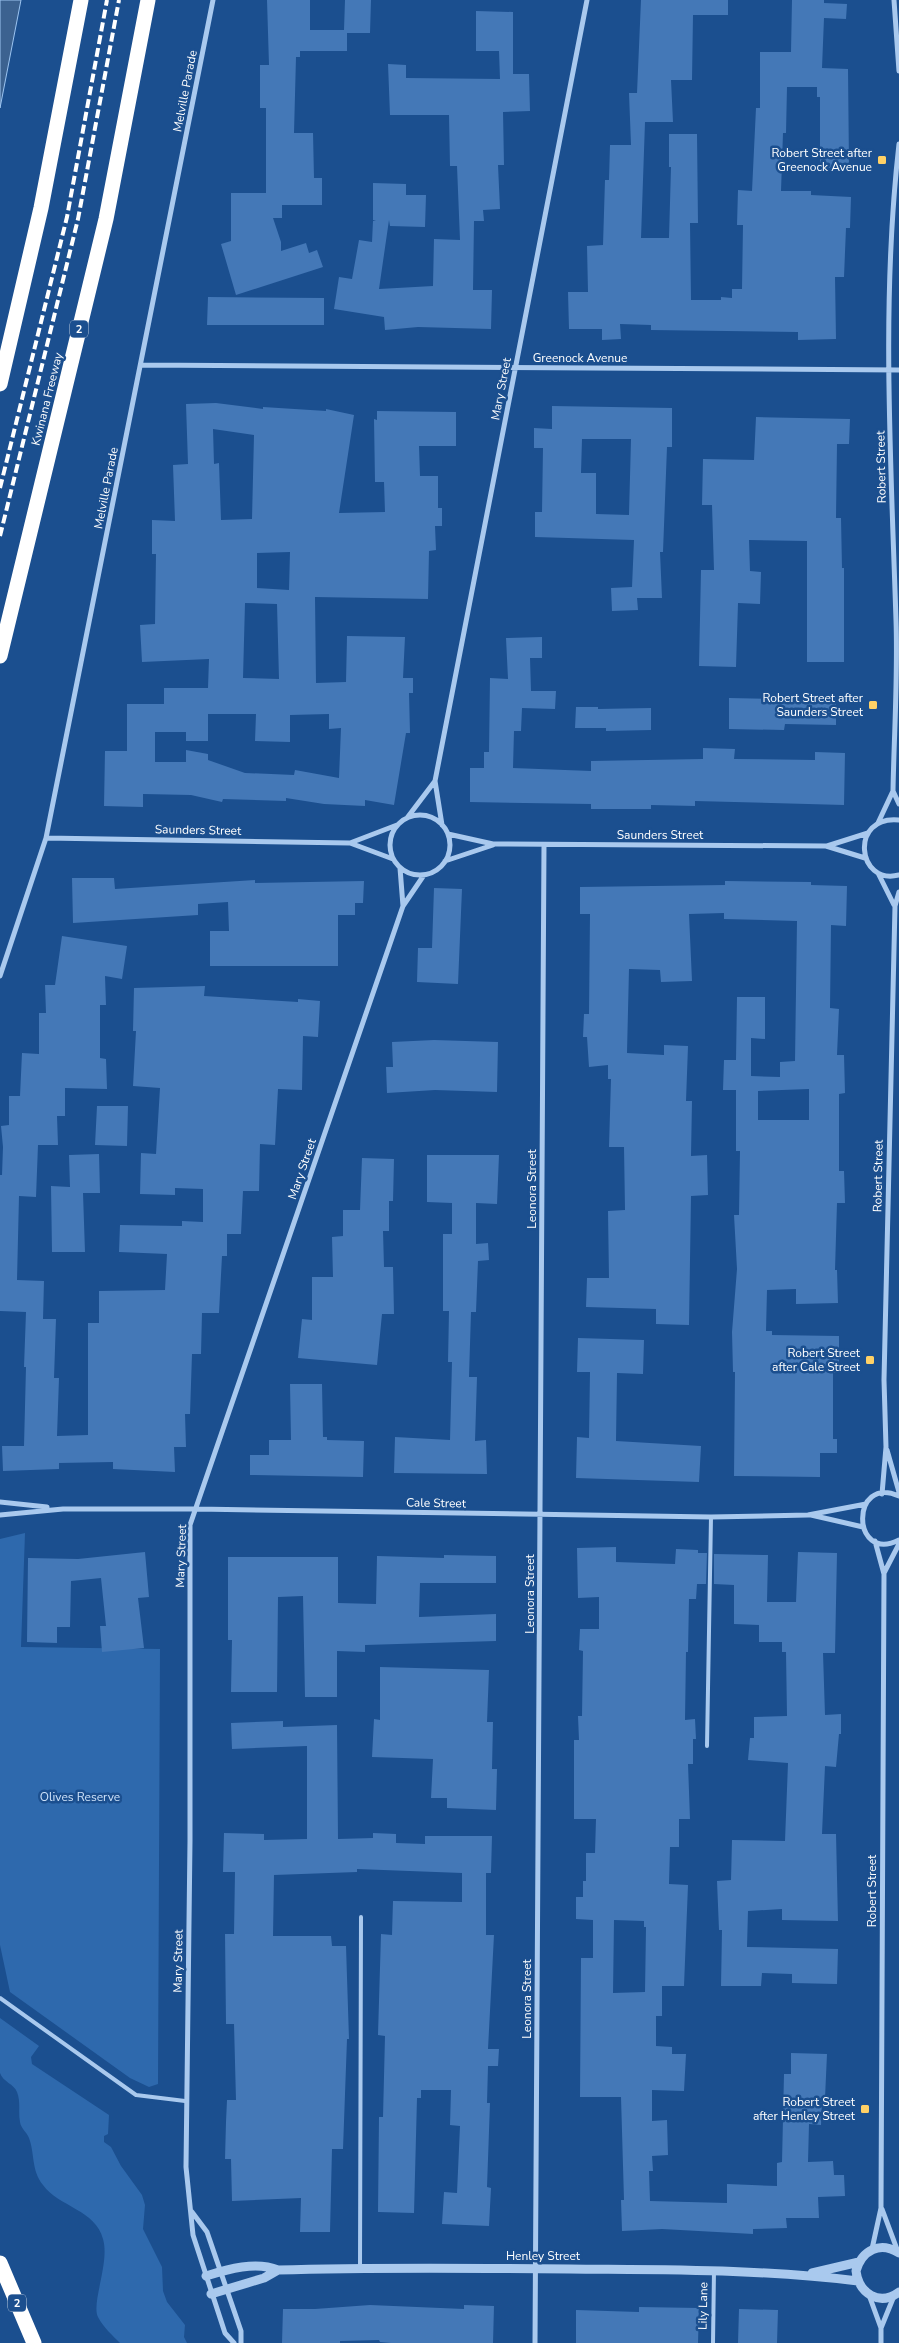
<svg xmlns="http://www.w3.org/2000/svg" width="899" height="2343" font-family="'Nunito Sans',sans-serif">
  <rect width="100%" height="100%" fill="#1b4f8f"/>
  <path fill="#2e69ad" d="M25,1533L21,1647L160,1649L158,2084L149,2087L130,2078L10,1992L0,1945V1539Z
    M0,2018L39,2046L31,2057L32,2064L109,2115L108,2134L104,2136V2142L111,2147L121,2166L142,2195L145,2205L143,2229L162,2267L163,2291L167,2302L185,2325L184,2337L187,2343H120C113,2336 103,2327 98,2317C91,2303 110,2263 103,2239C96,2210 59,2207 43,2185C31,2170 35,2154 29,2138C27,2132 21,2129 20,2122C18,2112 21,2102 17,2092C14,2084 3,2082 0,2073Z"/>
  <path fill="#3c6290" stroke="#9cc4f0" d="M0,0H21L0,108Z"/>
  <path fill="#4478b7" fill-rule="evenodd" d="M267,0H310V30H344L345,0H371L370,33H347V51H300V57H296L294,133H313L314,178H322V205H282V218H273L281,242V251L306,243L309,253L317,250L323,267L236,295L221,244L231,241V193H266V108H260V65H269Z
    M641,0H728V15H693L692,80H671L673,122H645L641,238H669L671,167H669V134H697L698,223H690L691,300H721V297L732,298V289H742L743,225H737L738,190L752,191L756,108H760V52H791L792,0H824V3L847,4L846,19L824,18L822,68L848,69L849,167L820,168V97H817V87H787L786,133H783L781,191H811V195L851,197L850,228H846L844,277H835L836,339L798,340V332L651,330V325L620,324L621,339L602,340V329H569L568,292H588L587,246L603,245L605,180H609L610,145H631L629,93H637Z
    M476,11L513,12V74H529L530,111L503,112L504,165H498L500,209L483,210L484,221H474L473,290H492L491,329L418,327L385,330L384,317L334,309L339,277L352,279L359,240L372,242L373,221L376,220H373V183L406,184V195H426L425,227L390,226L389,220L379,289L433,286L434,239L460,240L457,166H450L449,115H390L388,64L406,65V78L500,79L499,51H476Z
    M208,297L324,298V325H207Z
    M216,403L263,409V407L326,411V409L354,415L339,513L385,512L384,482H375L374,419L377,420V411L456,412V446H419L420,476H438V508H442V526H435L436,550L429,551L428,599L315,597L316,683L346,682L347,636L405,637L403,678H413V693H409L410,733H406L394,805L365,800V806L324,804L286,798V801L223,799L222,802L191,795L143,794V807L104,806L105,751H127V704H164V688H208L209,659L142,662L140,625L155,624L156,554H152V520L175,521L173,465L188,464L186,404ZM213,429L254,435L252,519L221,520L219,463L214,464ZM290,552L289,590L257,588V553ZM245,603L277,604L279,679L243,678ZM208,714H256L255,741L290,742V715L329,714V729L341,728L339,778L295,770L294,775L245,773L208,760V754L186,750V762H155V732H186V741H208Z
    M552,406L672,408V447H667L663,552H660L662,598H637L638,610L612,611L611,588L632,587L634,540L535,537V512H542L543,448H534V428L552,429ZM582,439H631L629,515L596,514V473H581Z
    M756,417L850,419L849,444H837L836,518H841L842,568H844V662H807V541L749,540L750,571L761,572L760,604L738,603L736,667L699,666L701,570H714L712,505H702L703,459L754,460Z
    M542,637V658H530L531,691H556L555,709L522,708L521,731H514L513,768L591,771V761L703,759V748L735,749L734,759L815,760V752L845,753L844,805L695,801V806L651,805V809H591V804L470,802V768H484V752H489L490,678L508,679L506,638Z
    M729,698L836,700V725L785,724L784,730L729,729Z
    M576,707H598V709L651,708V730L606,731V728H575Z
    M72,878H114L115,889L255,880V883L364,881L363,903H355V915H338V966H210V931H229L228,902L198,904V915L73,923Z
    M725,881L811,882V885L847,886L846,926L831,925L830,1008L839,1009L837,1055H844L845,1093L839,1094V1171H844L845,1203H837L835,1270H837L838,1303L796,1304V1289L767,1290L766,1331H772V1335L839,1336V1373H833V1439H837V1453H820V1477L734,1476L735,1372H733L732,1332L737,1269L734,1215H739L740,1151H736V1090H723L724,1060H736L737,997H765V1039L751,1038V1076L780,1077V1062L795,1061L797,921L724,919V913L689,914L692,981L661,982L660,970L629,969L627,1053L664,1055V1045L688,1046L686,1101H692L691,1156L707,1155L708,1195L691,1196L689,1325L656,1324V1309L586,1307L587,1278H609L608,1211L625,1210L624,1147H609L611,1079H608V1065L589,1067L587,1037H583L584,1014H589L590,914H580V887L725,885ZM809,1089V1120H758V1091Z
    M434,888L462,889L458,984L417,982L418,948H432Z
    M62,936L127,946L122,979L105,976L106,1005H100V1058L106,1059L107,1089L65,1088V1116H57L58,1145H38L36,1197L19,1196L17,1280L44,1281L43,1319H56L54,1378H59L57,1436L88,1435V1323H99V1291L165,1290L167,1254L119,1252L120,1225L182,1226V1221L203,1222V1189L175,1188V1195L140,1194L141,1153L156,1154L160,1088L133,1086L136,1031H133L134,988L205,986L204,996L298,1002V999L320,1001L318,1037L303,1036L302,1090L278,1089L275,1145L260,1144L259,1191H243L241,1234H227V1256H222L219,1313H202L201,1354H192L190,1414H185L186,1447H174L175,1472L113,1469V1462L59,1463V1469L3,1471L2,1446H24L26,1367H24L26,1312L0,1311V1175H2L3,1147L1,1126L9,1125V1096H20L22,1053L39,1054V1013H46L45,985H55Z
    M434,1040L498,1042L497,1092L435,1090L387,1093L386,1067H393L392,1042Z
    M97,1106H128L127,1146L95,1145Z
    M99,1154L100,1193H83L85,1252H52L51,1186L70,1187L69,1155Z
    M427,1155H499L497,1204L476,1203V1244L488,1243L489,1260L478,1261L476,1312H471L469,1377H477L475,1441L486,1440L487,1474L394,1473L395,1437L450,1440L452,1362H448L449,1311H443V1234H452V1203L427,1202Z
    M362,1158L394,1159L393,1201H389V1231H383L384,1267H393L394,1314H382L377,1365L298,1358L302,1319L312,1320V1277H333L332,1237L343,1236V1210H360Z
    M578,1338L644,1340L643,1374L617,1373L616,1441L701,1446L699,1482L576,1478L577,1437L589,1438L590,1372H577Z
    M290,1384H322L323,1437H327V1440L364,1441L363,1477L250,1475V1455H269V1440H291Z
    M616,1547V1562L675,1564L676,1549L698,1550V1553H707L706,1584H697L696,1599H689L688,1652H686L685,1720L695,1719L696,1739H693V1764H688L690,1819H679V1847H670L669,1884L688,1885L684,1986H662V2016H656V2046L672,2047V2054H686L684,2091L652,2090V2121L667,2120L668,2155L652,2156L653,2171H649L650,2201L727,2203V2184L777,2186V2163L782,2162L784,2074H791V2053L827,2054L825,2098H822L821,2125L809,2124L808,2162L833,2161L834,2175H844L845,2196L818,2197L819,2218H786L787,2228L753,2229V2234L662,2229L622,2231L621,2200H624L621,2097H580L581,1958H593V1920L576,1919V1897H583V1881H586V1853H595L596,1819H574V1740H579L578,1716H582L583,1651L579,1650L580,1629H599V1597L578,1598L577,1548ZM614,1920L644,1921V1927H646L645,1992L613,1993Z
    M145,1552L149,1597L138,1598L144,1648L102,1652L100,1626H106L101,1578L71,1581L70,1627H57V1643L27,1642L28,1558L78,1559Z
    M798,1552L837,1553L835,1653H823L825,1715L841,1714V1734H839L836,1767L825,1766L822,1834H836L838,1921L782,1920V1909L748,1911L747,1947L838,1949L837,1984L792,1983V1974L762,1973L761,1986H721L722,1930H719L717,1881L731,1880L732,1840L785,1841L788,1763L748,1760L750,1738H754V1717L787,1716L786,1652H782V1642H759V1625L734,1624V1585L714,1584V1554L768,1555L767,1602H796Z
    M444,1555L496,1556V1583H420L419,1617L496,1614V1641L365,1645V1652L337,1651V1697H305L303,1596L278,1597L277,1692H231L232,1640H228V1557H338V1603L376,1604L377,1556L444,1558Z
    M380,1667L489,1670L487,1722H493L492,1769H497L496,1810L447,1808V1798H431L433,1759L372,1757L374,1719L380,1720Z
    M283,1721V1727L337,1725L338,1839L373,1838V1833L396,1834V1843L425,1844V1836H492L491,1873H486V1935H494L488,2049H499L498,2066H488L487,2103H490L487,2187L491,2188L489,2226L442,2224L444,2192L457,2193L460,2126L450,2125L451,2090H421V2098H417L414,2213L378,2212L379,2117H383L385,2036L378,2035L381,1934L392,1935L393,1901L462,1902V1873L357,1869V1872L274,1875L273,1936H331L332,1946H346L349,2039H347L343,2149H332L330,2232H300L301,2198L232,2201L231,2159H225L226,2122L227,2100H236L234,2024H226L225,1934H234L235,1872H223L224,1833L264,1834V1840L307,1839V1746L232,1749L231,1723Z
    M370,2305L464,2309V2305L494,2306L493,2343H391L380,2342L379,2340L340,2341V2343H282L283,2309H315Z
    M639,2307L699,2308L698,2343H576V2310L639,2312Z
    M739,2309L778,2310L777,2343H738Z"/>
  <g fill="none" stroke-linecap="round" stroke-linejoin="round">
    <path stroke="#a9c9ee" stroke-width="4" d="M707,1746L711,1517
      M0,1998L136,2095L185,2101
      M360,2267L361,1917
      M713,2343L714,2270"/>
    <path stroke="#a9c9ee" stroke-width="5" d="M894,0L899,71
      M899,144C881,302 891,462 896,620C898,677 894,734 893,791L899,804
      M141,365L899,370
      M390 845a30 30 0 1 1 60 0a30 30 0 1 1-60 0Z
      M407,818L435,781
      M899,820C849,815 857,886 899,875
      M878,823L893,791
      M442,825L435,781L587,0
      M448,834L493,844L826,846L865,858
      M46,838L350,843L397,825
      M350,843L393,859
      M827,846L868,833
      M445,861L493,845
      M400,868L403,906
      M878,873L894,905
      M0,976L46,838L213,0
      M887,1450L899,1492
      M882,1494L886,1447L884,1380L895,906L899,892
      M899,1496C850,1474 851,1564 899,1540
      M0,1502L47,1507
      M0,1515L63,1509H197L711,1517L808,1515L866,1504
      M811,1515L863,1527
      M884,1573L899,1544
      M882,2209L898,2252
      M192,2212L207,2232L241,2331V2343
      M872,2249L881,2208L884,1574L875,1541
      M869,2295L881,2328V2343
      M881,2328L894,2296
      M234,2343L225,2333L193,2235L186,2167L190,1841V1525L403,906L424,875
      M535,2343L544,845"/>
    <path stroke="#a9c9ee" stroke-width="9" d="M899,2253C880,2241 862,2250 856,2271C859,2293 879,2307 899,2292
      M812,2273L859,2262
      M206,2276C228,2269 256,2261 278,2270C375,2267 473,2268 570,2269C666,2270 762,2269 858,2281
      M211,2294L264,2278L278,2270"/>
    <path stroke="#fff" stroke-width="15" d="M0,384L41,208L81,0
      M0,656L106,219L148,0
      M0,2263L34,2343"/>
    <path stroke="#fff" stroke-width="4" stroke-dasharray="9 4" stroke-linecap="butt" d="M0,488L67,217L107,0
      M0,536L78,219L119,0"/>
  </g>
  <g fill="#ffd166" stroke="#1b4f8f" stroke-width="2">
    <rect x="877" y="155" width="10" height="10" rx="2.5"/>
    <rect x="868" y="700" width="10" height="10" rx="2.5"/>
    <rect x="865" y="1355" width="10" height="10" rx="2.5"/>
    <rect x="860" y="2104" width="10" height="10" rx="2.5"/>
  </g>
  <g text-anchor="middle" stroke-width="5" stroke-linejoin="round" paint-order="stroke">
    <g fill="#1b4f8f" stroke="#bbcadd" stroke-width="1">
      <rect x="70" y="320.5" width="18" height="17" rx="4"/>
      <rect x="8" y="2294.5" width="18" height="17" rx="4"/>
    </g>
    <g font-size="11" font-weight="bold" fill="#fff">
      <text x="79" y="333">2</text>
      <text x="17" y="2307">2</text>
    </g>
    <g font-size="12" fill="#fff" stroke="#1b4f8f">
      <text transform="translate(185 91) rotate(-79)" y="4">Melville Parade</text>
      <text x="580" y="362">Greenock Avenue</text>
      <text transform="translate(501 389) rotate(-79)" y="4">Mary Street</text>
      <text transform="translate(47 399) rotate(-76)" y="4">Kwinana Freeway</text>
      <text transform="translate(881 467) rotate(-91)" y="4">Robert Street</text>
      <text transform="translate(106 488) rotate(-79)" y="4">Melville Parade</text>
      <text transform="translate(198 830) rotate(1)" y="4">Saunders Street</text>
      <text x="660" y="839">Saunders Street</text>
      <text transform="translate(302 1169) rotate(-71)" y="4">Mary Street</text>
      <text transform="translate(878 1176) rotate(-89)" y="4">Robert Street</text>
      <text transform="translate(532 1189) rotate(-90)" y="4">Leonora Street</text>
      <text transform="translate(436 1503) rotate(1)" y="4">Cale Street</text>
      <text transform="translate(181 1556) rotate(-88)" y="4">Mary Street</text>
      <text transform="translate(530 1594) rotate(-90)" y="4">Leonora Street</text>
      <text transform="translate(872 1891) rotate(-90)" y="4">Robert Street</text>
      <text transform="translate(178 1961) rotate(-89)" y="4">Mary Street</text>
      <text transform="translate(527 1999) rotate(-90)" y="4">Leonora Street</text>
      <text x="543" y="2260">Henley Street</text>
      <text transform="translate(703 2306) rotate(-89)" y="4">Lily Lane</text>
    </g>
    <g font-size="12" fill="#fff" stroke="#1b4f8f" text-anchor="end">
      <text x="872" y="157">Robert Street after<tspan x="872" dy="14">Greenock Avenue</tspan></text>
      <text x="863" y="702">Robert Street after<tspan x="863" dy="14">Saunders Street</tspan></text>
      <text x="860" y="1357">Robert Street<tspan x="860" dy="14">after Cale Street</tspan></text>
      <text x="855" y="2106">Robert Street<tspan x="855" dy="14">after Henley Street</tspan></text>
    </g>
    <g font-size="12" fill="#cfe3fa" stroke="#1b4f8f">
      <text x="80" y="1801">Olives Reserve</text>
    </g>
  </g>
</svg>
